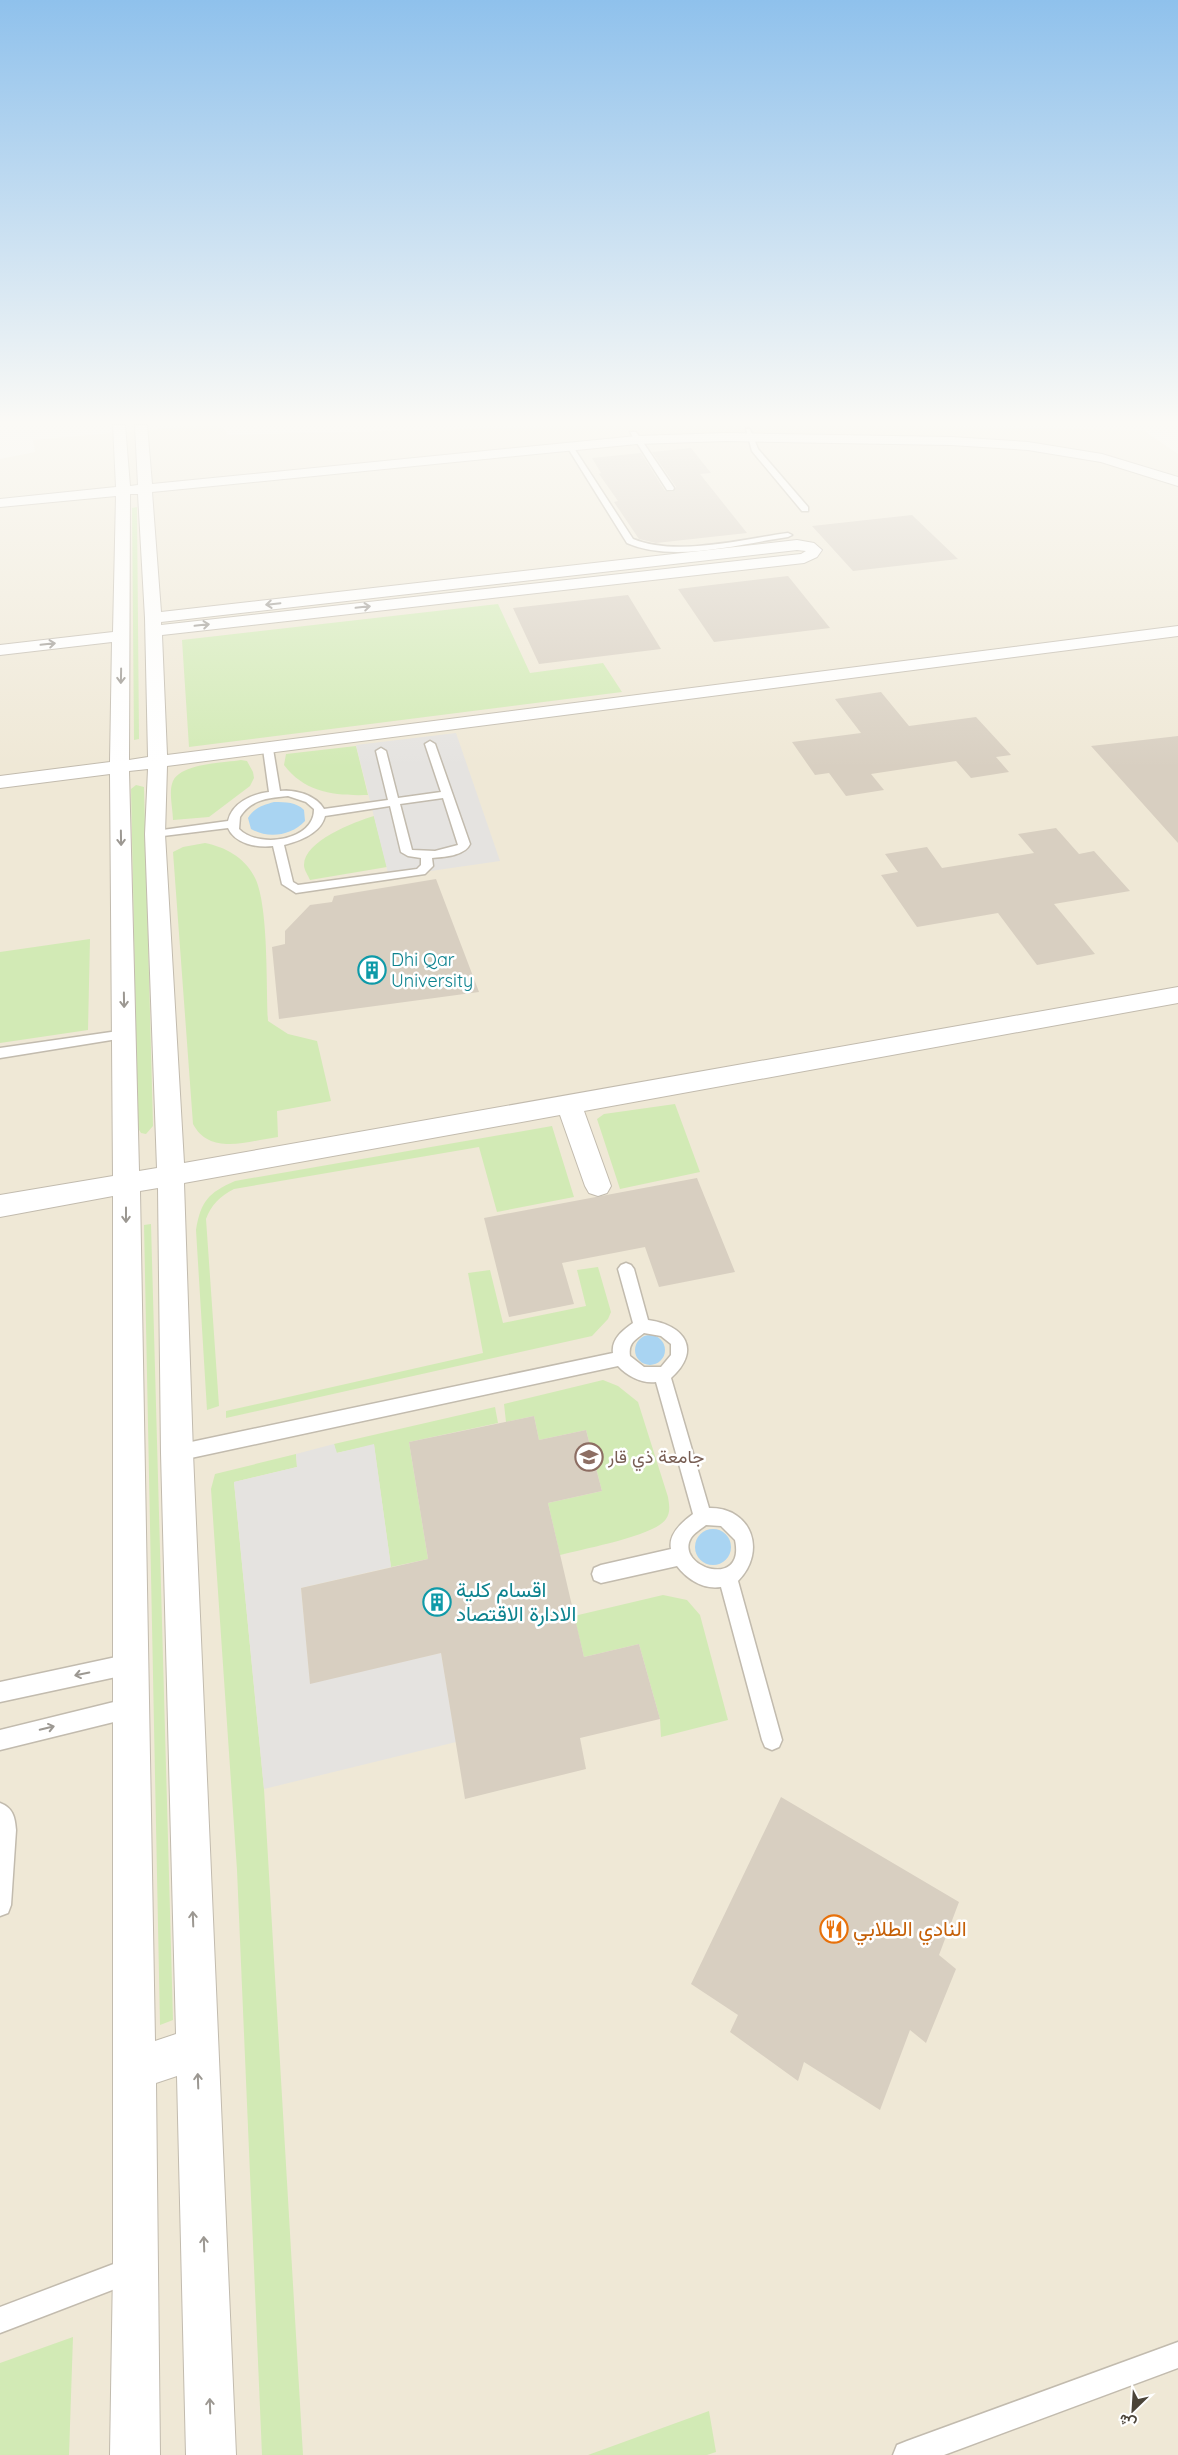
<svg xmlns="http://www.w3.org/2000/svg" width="1178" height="2455" font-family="Quicksand,Vazirmatn,sans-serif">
  <rect width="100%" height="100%" fill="#f6f3ec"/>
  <path fill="#efe8d6" d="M203,425H221L228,435L615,425H868L1143,430L1178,454V2455H0V459L35,452L33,440Z"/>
  <path fill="#d2eab5" d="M137,507L139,739L134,740L132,508Z
    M498,604L530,673L603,663L622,692L189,747L182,640Z
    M356,746L368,795C336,796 305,793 284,765L286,754Z
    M241,760L247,761L253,772L254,778L250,786L209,817L173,820C173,810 169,794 172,784C177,763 223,763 241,760Z
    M136,785L144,787L153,1126L146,1134L141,1133L138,1128L131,789Z
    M374,816L387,867L310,880C308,875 304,870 304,865C304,841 354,822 374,816Z
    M205,843C225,847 244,857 254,876C269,902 266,988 268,1021L288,1034L317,1041L331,1101L277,1111L278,1137C248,1141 210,1156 193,1124L173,852L183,847Z
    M90,939L88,1030L0,1043V952Z
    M675,1104L700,1172L620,1189L597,1119L604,1114Z
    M552,1126L574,1197L497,1212L479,1147L234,1189C220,1196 211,1205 206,1219L219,1406L207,1410L196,1230C201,1201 208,1193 235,1181Z
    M151,1224L173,2020L160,2025L144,1225Z
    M598,1267L611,1312L608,1319L592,1336L226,1418V1411L483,1353L468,1273L490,1270L503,1323L586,1306L577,1270Z
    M603,1380L618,1386L638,1402L668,1497C669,1504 671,1512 666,1519C655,1536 582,1549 560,1555L548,1503L602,1491L586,1430L539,1440L534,1416L506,1422L504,1404Z
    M495,1407L498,1423L409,1442L428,1559L391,1567L374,1445L336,1453L334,1444Z
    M296,1454L297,1467L234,1482L264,1789L303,2455H262L237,1870L211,1489L215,1474Z
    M663,1595L687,1600L700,1615L728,1720L661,1737L660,1719L639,1644L584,1657L574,1616Z
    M73,2337L69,2455H0V2363Z
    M709,2411L716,2452L707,2455H588Z"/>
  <path fill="#e5e3e0" d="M456,733L500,861L389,877L356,745Z
    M334,1444L337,1453L374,1444L391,1567L301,1588L310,1683L441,1653L456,1742L264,1789L234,1482L297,1467L296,1454Z"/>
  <path fill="#a9d4f2" d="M274,802C286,802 296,802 304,810L305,821C291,836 268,839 251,829L248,818C254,808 263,805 274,802Z
    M635 1350a15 15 0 1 1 30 0a15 15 0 1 1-30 0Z
    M695 1547a18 18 0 1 1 36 0a18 18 0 1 1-36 0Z"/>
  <path fill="#d8cfc1" d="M691,448L711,473L700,474L747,533L656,543L639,539L614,502L618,501L599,474L601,473L592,458L641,453L665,491L673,492L676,487L652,452Z
    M912,515L958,559L853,571L812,526Z
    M788,576L830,628L714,642L678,589Z
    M628,595L661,649L539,664L513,608Z
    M881,692L909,726L976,717L1011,755L996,757L1009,772L971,778L956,761L871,774L884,790L846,796L829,773L815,775L792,742L861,733L835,699Z
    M1178,736V843L1091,746Z
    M1056,828L1079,854L1094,851L1130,891L1054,904L1095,954L1037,965L998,913L917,927L881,875L898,872L885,854L927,847L942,868L1034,853L1018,834Z
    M436,879L479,992L279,1019L272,947L285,944V931L310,905L332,902L334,896Z
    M697,1178L735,1272L659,1287L645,1247L562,1263L574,1304L509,1317L484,1218Z
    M534,1416L539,1440L586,1430L602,1491L548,1503L584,1657L639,1644L660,1719L580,1738L586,1769L465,1799L441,1653L310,1684L301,1588L428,1559L409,1442Z
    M781,1797L959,1902L939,1955L956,1969L926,2043L910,2030L880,2110L804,2062L798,2081L730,2032L738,2015L691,1984Z"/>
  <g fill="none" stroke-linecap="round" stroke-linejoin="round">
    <g stroke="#c2bbae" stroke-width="3">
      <path id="service" d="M746,429H750L758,449L808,507V511H802L752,451Z
        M630,432H636L674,488L673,490H667Z
        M566,445H572L633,539C676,557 743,539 788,533L792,535L788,537C739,544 673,563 627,543Z
        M430,741L435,744L470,844C465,856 443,857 432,858L433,866L425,874L296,893L282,884L273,846C257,848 235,844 228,828L155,837L149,834L155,831L228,821C232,803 252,794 269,792L263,749L268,746L273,749L280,791C295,789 316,795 324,809L388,800L376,751L381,748L386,751L398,798L441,792L425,744ZM288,796L306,802L314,809C315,841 258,849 239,829L240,817C251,799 269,798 288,796ZM443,798L458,845L435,851L412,850L400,804ZM390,806L401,852L408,856L421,858V865L417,869L298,885L293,882L284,845C300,841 321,833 325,816Z
        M125,1030L132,1034L130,1037L0,1058V1048Z
        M626,1263L631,1265L634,1269L648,1320C685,1325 702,1350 671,1378L709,1508C752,1507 767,1552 738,1581L782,1740L779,1747L772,1750L765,1747L762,1740L721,1587C703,1590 687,1579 677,1566L601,1583L594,1580L592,1574L594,1568L601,1565L671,1549C668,1534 682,1522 693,1514L656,1382C642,1384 627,1376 618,1366L177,1461L171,1459L168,1453L171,1447L177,1445L613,1353C611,1339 623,1330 633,1323L618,1269L621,1265ZM644,1333L661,1336L671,1344V1355L661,1367H644L630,1356C628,1343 635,1340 644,1333ZM706,1525L721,1526L735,1540C746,1590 674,1567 691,1538C694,1533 701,1529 706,1525Z
        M130,1654L137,1657L140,1664L137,1671L130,1674L0,1702V1682Z
        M130,1698L137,1701L140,1708L137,1715L130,1718L0,1750V1730Z
        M0,1803C13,1808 15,1817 16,1830L11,1905L8,1913L0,1916Z
        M132,2257L141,2261L145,2270L141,2279L0,2333V2307Z
        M1178,2342V2368L944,2455H893L897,2445L907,2441Z"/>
    </g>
    <g stroke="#c2bbae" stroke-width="2">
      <path id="minor" d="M113,425H125L130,486L138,485L135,425H147L152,484L637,436L726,433L951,437L1028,442L1102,454L1178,477V486L1101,462L1028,450L951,445L726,441L637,444L152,492L161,612L797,540L814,543L822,550L817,557L804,563L162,635L167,755L1178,626V636L167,766L165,834L184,1163L1178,987V1003L584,1111L611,1186L607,1193L598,1196L589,1193L585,1186L560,1115L184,1183L193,1453L236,2455H186L177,2076L156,2083L160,2455H110L113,2269V1196L0,1217V1195L113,1176L110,774L0,788V776L110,762L112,642L0,655V645L113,632L116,496L0,507V499L116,487ZM130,494H138L145,618L148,757L129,760ZM797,550L806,551L801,554L161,625V622ZM148,769L145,834L157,1168L139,1171L129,771ZM158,1188L161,1453L176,2034L155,2041L140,1191Z"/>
    </g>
    <use href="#service" fill="#fff" fill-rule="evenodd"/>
    <use href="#minor" fill="#fff" fill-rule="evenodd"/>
  </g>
  <defs><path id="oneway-shaft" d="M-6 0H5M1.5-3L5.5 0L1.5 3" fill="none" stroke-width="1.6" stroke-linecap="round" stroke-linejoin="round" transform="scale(1.25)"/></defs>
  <g stroke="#9c9892">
    <use href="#oneway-shaft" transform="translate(273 604) rotate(174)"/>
    <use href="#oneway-shaft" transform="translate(363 607) rotate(-6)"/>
    <use href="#oneway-shaft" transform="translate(202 625) rotate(-6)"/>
    <use href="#oneway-shaft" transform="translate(48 644) rotate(-6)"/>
    <use href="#oneway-shaft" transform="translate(121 676) rotate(91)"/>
    <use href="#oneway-shaft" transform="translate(121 838) rotate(89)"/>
    <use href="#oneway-shaft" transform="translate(124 1000) rotate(89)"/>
    <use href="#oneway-shaft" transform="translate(126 1215) rotate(90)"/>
    <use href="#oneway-shaft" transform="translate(82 1674) rotate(168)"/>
    <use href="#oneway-shaft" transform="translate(47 1728) rotate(-13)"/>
    <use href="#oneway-shaft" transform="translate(193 1919) rotate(-92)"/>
    <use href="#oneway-shaft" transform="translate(198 2081) rotate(-92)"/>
    <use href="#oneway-shaft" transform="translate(204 2244) rotate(-92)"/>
    <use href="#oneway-shaft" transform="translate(210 2406) rotate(-92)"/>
  </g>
  <linearGradient id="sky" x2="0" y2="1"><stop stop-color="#8fc1ec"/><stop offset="0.55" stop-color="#fbfaf6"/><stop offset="1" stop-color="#fbfaf6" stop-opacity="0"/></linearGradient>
  <rect width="1178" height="768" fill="url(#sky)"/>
  <defs>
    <g id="building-ring" transform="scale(1.4375)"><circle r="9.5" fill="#fff" stroke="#0f9aa8" stroke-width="1.5"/><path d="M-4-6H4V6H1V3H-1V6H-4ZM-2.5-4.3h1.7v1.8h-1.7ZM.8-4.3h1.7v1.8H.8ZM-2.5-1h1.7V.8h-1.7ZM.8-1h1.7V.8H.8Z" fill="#0f9aa8"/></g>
    <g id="university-ring" transform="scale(1.4375)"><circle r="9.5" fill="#fff" stroke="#8d6e63" stroke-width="1.5"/><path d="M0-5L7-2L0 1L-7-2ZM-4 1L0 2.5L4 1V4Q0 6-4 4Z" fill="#8d6e63"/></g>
    <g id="restaurant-ring" transform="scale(1.4375)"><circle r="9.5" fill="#fff" stroke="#e8710a" stroke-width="1.5"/><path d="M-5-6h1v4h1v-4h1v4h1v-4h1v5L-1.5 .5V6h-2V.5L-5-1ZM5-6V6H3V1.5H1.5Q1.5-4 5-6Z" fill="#e8710a"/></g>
  </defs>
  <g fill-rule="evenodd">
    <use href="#building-ring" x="372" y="970"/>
    <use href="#university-ring" x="589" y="1457"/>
    <use href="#building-ring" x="437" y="1602"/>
    <use href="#restaurant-ring" x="834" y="1929"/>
  </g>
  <g text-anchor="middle" stroke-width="5" stroke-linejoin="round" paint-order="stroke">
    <g font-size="18" fill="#0d838f" stroke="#fff" text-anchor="start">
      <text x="391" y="966">Dhi Qar<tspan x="391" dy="21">University</tspan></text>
    </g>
    <g font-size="18" fill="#785e54" stroke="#fff" text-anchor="start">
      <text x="608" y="1463">جامعة ذي قار</text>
    </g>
    <g font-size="21" fill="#0d838f" stroke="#fff" text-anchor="start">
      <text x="456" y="1597">اقسام كلية<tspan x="456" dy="24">الادارة الاقتصاد</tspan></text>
    </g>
    <g font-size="21" fill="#c56008" stroke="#fff" text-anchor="start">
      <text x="853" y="1936">النادي الطلابي</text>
    </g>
  </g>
  <g transform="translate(1133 2410) rotate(205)" stroke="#ffffff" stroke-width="4" paint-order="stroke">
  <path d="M0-4L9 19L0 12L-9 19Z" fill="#4b4439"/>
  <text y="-8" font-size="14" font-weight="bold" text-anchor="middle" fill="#4b4439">ش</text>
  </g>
</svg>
